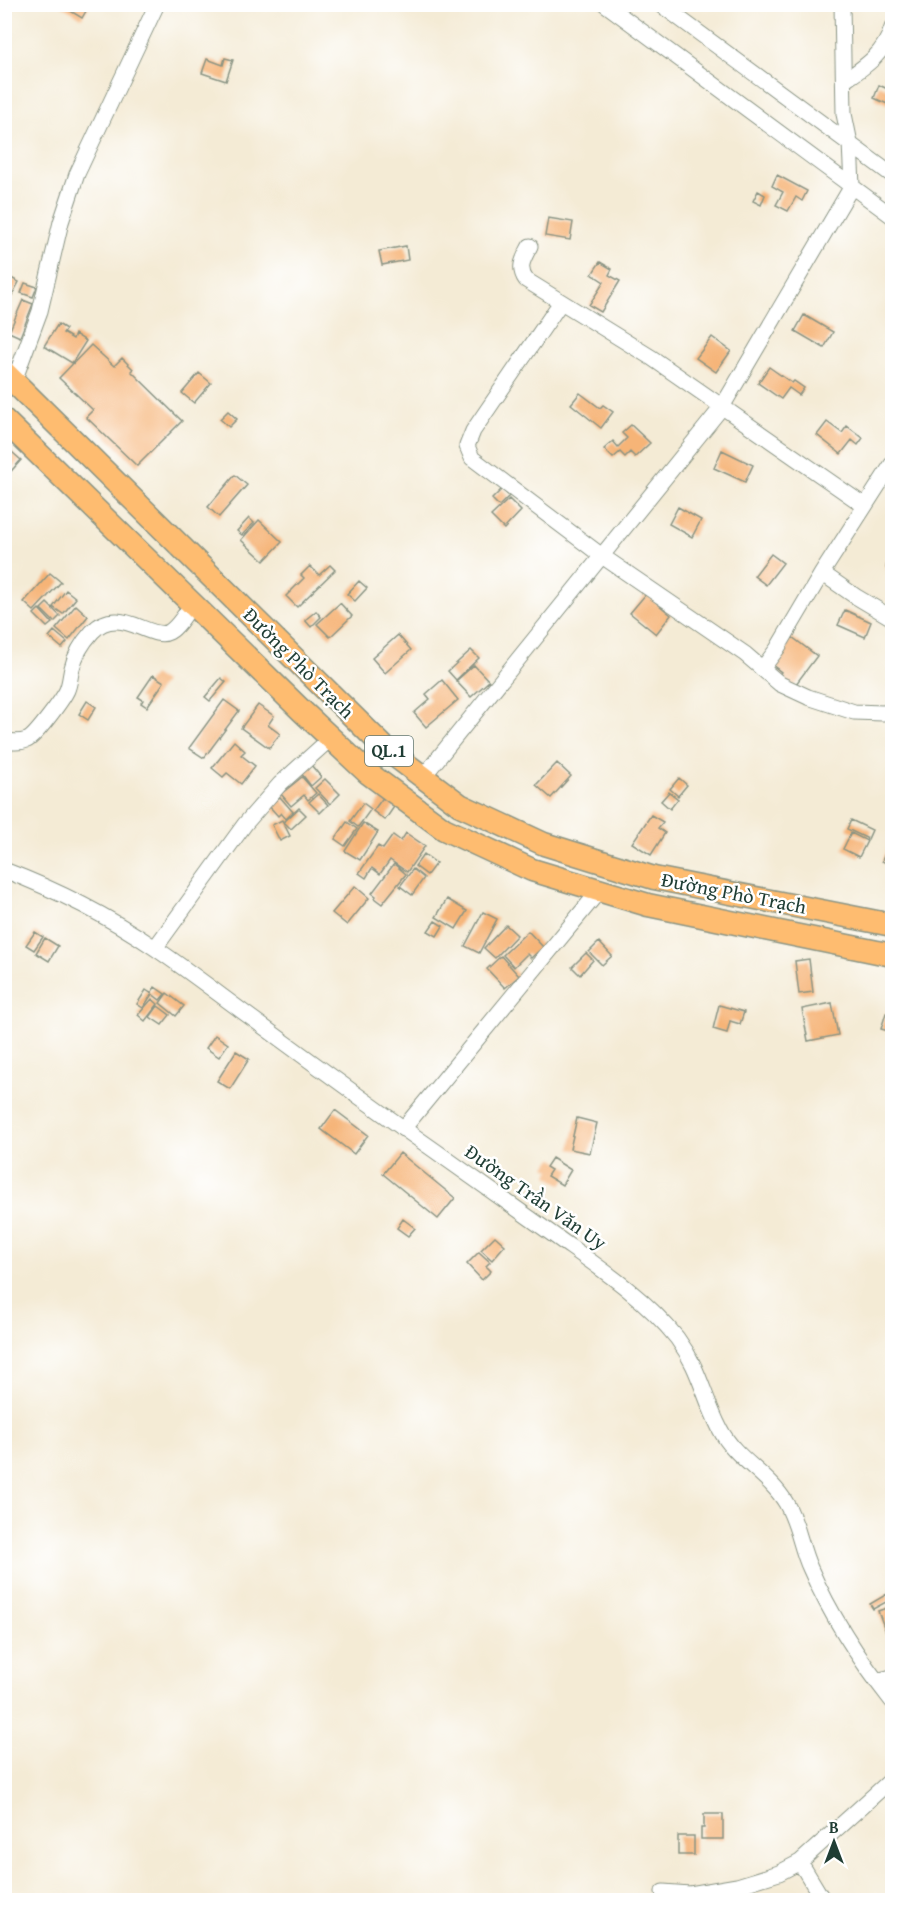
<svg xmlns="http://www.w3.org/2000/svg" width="897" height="1905" font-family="'Gentium Book Plus',serif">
  <rect width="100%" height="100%" fill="#fff"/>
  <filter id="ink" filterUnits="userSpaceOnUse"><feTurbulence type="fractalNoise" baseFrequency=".0167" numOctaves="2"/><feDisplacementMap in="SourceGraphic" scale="12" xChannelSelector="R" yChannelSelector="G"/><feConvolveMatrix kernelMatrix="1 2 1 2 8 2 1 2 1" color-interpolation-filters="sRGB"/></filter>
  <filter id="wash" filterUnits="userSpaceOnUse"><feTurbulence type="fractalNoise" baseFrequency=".008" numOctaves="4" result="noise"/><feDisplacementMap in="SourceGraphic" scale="24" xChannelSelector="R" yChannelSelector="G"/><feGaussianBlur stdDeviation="1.35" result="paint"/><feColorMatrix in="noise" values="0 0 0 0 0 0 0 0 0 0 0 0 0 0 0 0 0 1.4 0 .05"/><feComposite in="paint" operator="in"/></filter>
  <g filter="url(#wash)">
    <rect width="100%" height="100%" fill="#f4ebd5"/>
    <g id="blocks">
      <path fill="#f6b477" d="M59,4H90L82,18Z
        M225,58L233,60L226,81L202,73L207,59L223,65Z
        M879,85L892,91V106L874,98Z
        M777,175L807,191L802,201L796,197L788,211L776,205L783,192L772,186Z
        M758,191L765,195L761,205L753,201Z
        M548,218L573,222L570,240L545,236Z
        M406,246L408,260L382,265L379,251Z
        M600,262L612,269L609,275L620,281L601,312L589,305L604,282L592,274Z
        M9,277L19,282L4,310V286Z
        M25,283L37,287L33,297L21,293Z
        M23,300L33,304L20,337L9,332Z
        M804,315L833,332L824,348L795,331Z
        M58,324L66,329L63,333L73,339L75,334L86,341L72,363L44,346Z
        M712,337L731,351L716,372L696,358Z
        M91,345L114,366L122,358L133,369L131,371L182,421L137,466L86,417L93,410L59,378Z
        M769,367L792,383L794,381L804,388L799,395L789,388L781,399L758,383Z
        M199,373L211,383L194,403L182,393Z
        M580,393L600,408L603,405L613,412L601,428L571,404Z
        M228,411L237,419L229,427L220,419Z
        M827,422L842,433L847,426L863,438L858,445L852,440L841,454L817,435Z
        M631,425L650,443L635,457L630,452L625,457L620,452L613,458L604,449L613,441L618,447L627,438L622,433Z
        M4,445L21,460L4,479Z
        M722,450L753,465L745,482L714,468Z
        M235,475L247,485L219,517L208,507Z
        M502,489L509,496L499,506L492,499Z
        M509,499L521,511L504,529L491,516Z
        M678,507L701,520L692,537L669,524Z
        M249,518L254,523L242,535L237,531Z
        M259,520L282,542L264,561L241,540Z
        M889,551H892V569L886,568Z
        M771,554L783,563L766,585L754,576Z
        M330,565L335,570L297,607L286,596L304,578L301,575L310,566L319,575Z
        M50,573L61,582L34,611L24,602Z
        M359,581L367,588L355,601L347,594Z
        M66,590L76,598L63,614L53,607Z
        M646,594L671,615L656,634L630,613Z
        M47,603L60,616L54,622L41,609Z
        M340,603L352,616L330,637L317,624Z
        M76,605L88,616L69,640L56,629Z
        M39,609L52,623L47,627L34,614Z
        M845,610L871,622L865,637L838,625Z
        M316,611L321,617L311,627L305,620Z
        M54,631L67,642L62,648L49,637Z
        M398,635L411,650L385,673L372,658Z
        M792,637L817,656L793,688L778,676L781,672L771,664Z
        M471,650L479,658L456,680L448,671Z
        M474,665L489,681L471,697L456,681Z
        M153,675L164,682L147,707L141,703L143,700L138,697Z
        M221,678L226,682L210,701L205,697Z
        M442,680L458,700L426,727L414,713L430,699L426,694Z
        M224,700L239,711L204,758L189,748Z
        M87,701L96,707L88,720L79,714Z
        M258,705L274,716L268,725L280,734L269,748L241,728Z
        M234,741L245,751L241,755L255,766L241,784L227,773L223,777L212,768Z
        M557,763L571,776L551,798L536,785Z
        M311,765L321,777L311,786L301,773Z
        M302,777L316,793L308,800L304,795L291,806L281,794Z
        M679,778L687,785L678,796L670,789Z
        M325,779L340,794L330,804L315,788Z
        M669,792L678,799L670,809L661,801Z
        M318,794L328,805L320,813L309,802Z
        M384,796L396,804L385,820L373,811Z
        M280,797L293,812L286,819L281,813L278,816L269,806Z
        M363,803L371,809L358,827L350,821Z
        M299,808L306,815L291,829L284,822Z
        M651,815L663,822L658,828L665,833L651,855L632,843Z
        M282,820L290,836L280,841L272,825Z
        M851,820L872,830L868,839L847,829Z
        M347,822L357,829L345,846L335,839Z
        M363,823L378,832L360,860L345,851Z
        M406,833L425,846L407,872L390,860L380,874L372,868L366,878L359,873L378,846L383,849L393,835L401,841Z
        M851,833L867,841L859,857L843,849Z
        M890,841L892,842V866L882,861Z
        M424,854L436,863L427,875L415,866Z
        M394,864L406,874L382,904L374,898L376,896L372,893Z
        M413,869L424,878L412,895L400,886Z
        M355,886L369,898L347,925L332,913Z
        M447,899L467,911L456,929L436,917Z
        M483,912L497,919L479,953L465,946Z
        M435,921L443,926L437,936L428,931Z
        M506,925L517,935L495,958L484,948Z
        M528,931L543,947L531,958L527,954L514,967L503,955Z
        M35,932L43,937L34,950L26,945Z
        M45,938L58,946L49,961L36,953Z
        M599,942L612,956L602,965L589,952Z
        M586,953L593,960L580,975L572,967Z
        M501,956L519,976L505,988L487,969Z
        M809,959L813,992L799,994L795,961Z
        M155,987L165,994L160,1000L151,993Z
        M146,990L152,994L143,1008L137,1004Z
        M167,993L184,1006L176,1016L160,1003Z
        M152,999L158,1004L145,1021L138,1015Z
        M832,1003L838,1035L808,1041L802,1009Z
        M719,1005L744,1012L740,1024L730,1021L727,1033L713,1029Z
        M158,1006L170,1015L162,1025L150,1017Z
        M886,1013L892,1014V1032L881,1029Z
        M215,1035L228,1044L219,1057L206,1048Z
        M236,1051L249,1059L230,1089L217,1081Z
        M335,1110L368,1135L354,1154L321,1129Z
        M577,1118L597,1123L590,1153L570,1149Z
        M400,1153L455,1198L438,1219L383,1174Z
        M552,1158L571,1170L562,1185L547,1176L551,1170L546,1167Z
        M403,1219L415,1228L408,1236L397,1228Z
        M495,1236L505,1245L492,1260L481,1250Z
        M479,1252L490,1262L486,1266L491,1271L482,1280L467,1264Z
        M887,1594L890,1600L873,1609L870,1604Z
        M892,1606V1648L878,1611Z
        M704,1814H723V1839H701V1828H704Z
        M678,1836H694V1855H678Z"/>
    </g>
  </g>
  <g filter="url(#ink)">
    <use href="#blocks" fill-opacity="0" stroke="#8a9484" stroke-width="1.5"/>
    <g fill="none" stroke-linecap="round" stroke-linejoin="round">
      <g stroke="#8a9484" stroke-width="17">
        <path id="minor" d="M605,4L892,216
          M660,4L892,175
          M844,81C866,66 884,54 892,28
          M530,246C524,258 517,267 526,280L652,358L865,506
          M561,302L473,431L467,446L472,458L602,556L745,654L780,684L808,697L854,712L883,713L892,711
          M14,381L40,311L61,222L77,174L157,4
          M822,573L855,596L892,618
          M762,669L777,649L822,573L892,464
          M4,741C12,742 20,743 27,740C35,737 63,699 67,690C70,683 70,676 72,668C75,655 83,642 92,632C119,603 151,642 169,632C178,627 186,613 192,604
          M423,777L722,407L852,186L850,143L844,114L842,4
          M4,870C57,890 108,916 155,948C186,969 216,992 246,1014C309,1060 371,1106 434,1150C477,1181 520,1211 562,1241C603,1270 646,1299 677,1338C700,1369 703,1396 720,1429C735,1459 769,1474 786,1503C799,1526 800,1546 810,1568C830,1614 861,1662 892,1701
          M155,948L245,824L280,784L331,738
          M403,1129L599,891
          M876,1681L892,1677
          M800,1862L823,1900
          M663,1892L690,1894L737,1886L779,1873L800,1862L892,1779"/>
      </g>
      <g stroke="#8a9484" stroke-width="25">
        <path id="highway" d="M4,372L386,749L460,805L544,844L654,878L892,925
          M4,420L302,711L368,773L444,829L532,870L648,905L892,955"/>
      </g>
      <use href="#minor" stroke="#fff" stroke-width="15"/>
      <use href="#highway" stroke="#febc70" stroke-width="22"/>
    </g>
  </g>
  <g text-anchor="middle" stroke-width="5" stroke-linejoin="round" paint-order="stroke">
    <rect fill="#fff" stroke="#627771" stroke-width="1.5" x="365" y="736" width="48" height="30" rx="4.5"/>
    <g font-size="18" font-weight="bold" fill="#1f3d34">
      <text x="389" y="757">QL.1</text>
    </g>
    <g font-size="20" fill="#1f3d34" stroke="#fff">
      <text transform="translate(299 663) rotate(45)" y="7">Đường Phò Trạch</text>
      <text transform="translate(734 893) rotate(11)" y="7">Đường Phò Trạch</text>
      <text transform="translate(536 1197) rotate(35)" y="7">Đường Trần Văn Uy</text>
    </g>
  </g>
  <rect width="897" height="1905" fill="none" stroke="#fff" stroke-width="24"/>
  <g transform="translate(834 1842)" stroke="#ffffff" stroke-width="4.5" paint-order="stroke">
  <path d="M0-4.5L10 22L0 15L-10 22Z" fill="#1f3d34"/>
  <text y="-9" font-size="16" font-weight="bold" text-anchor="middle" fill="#1f3d34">B</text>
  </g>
</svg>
